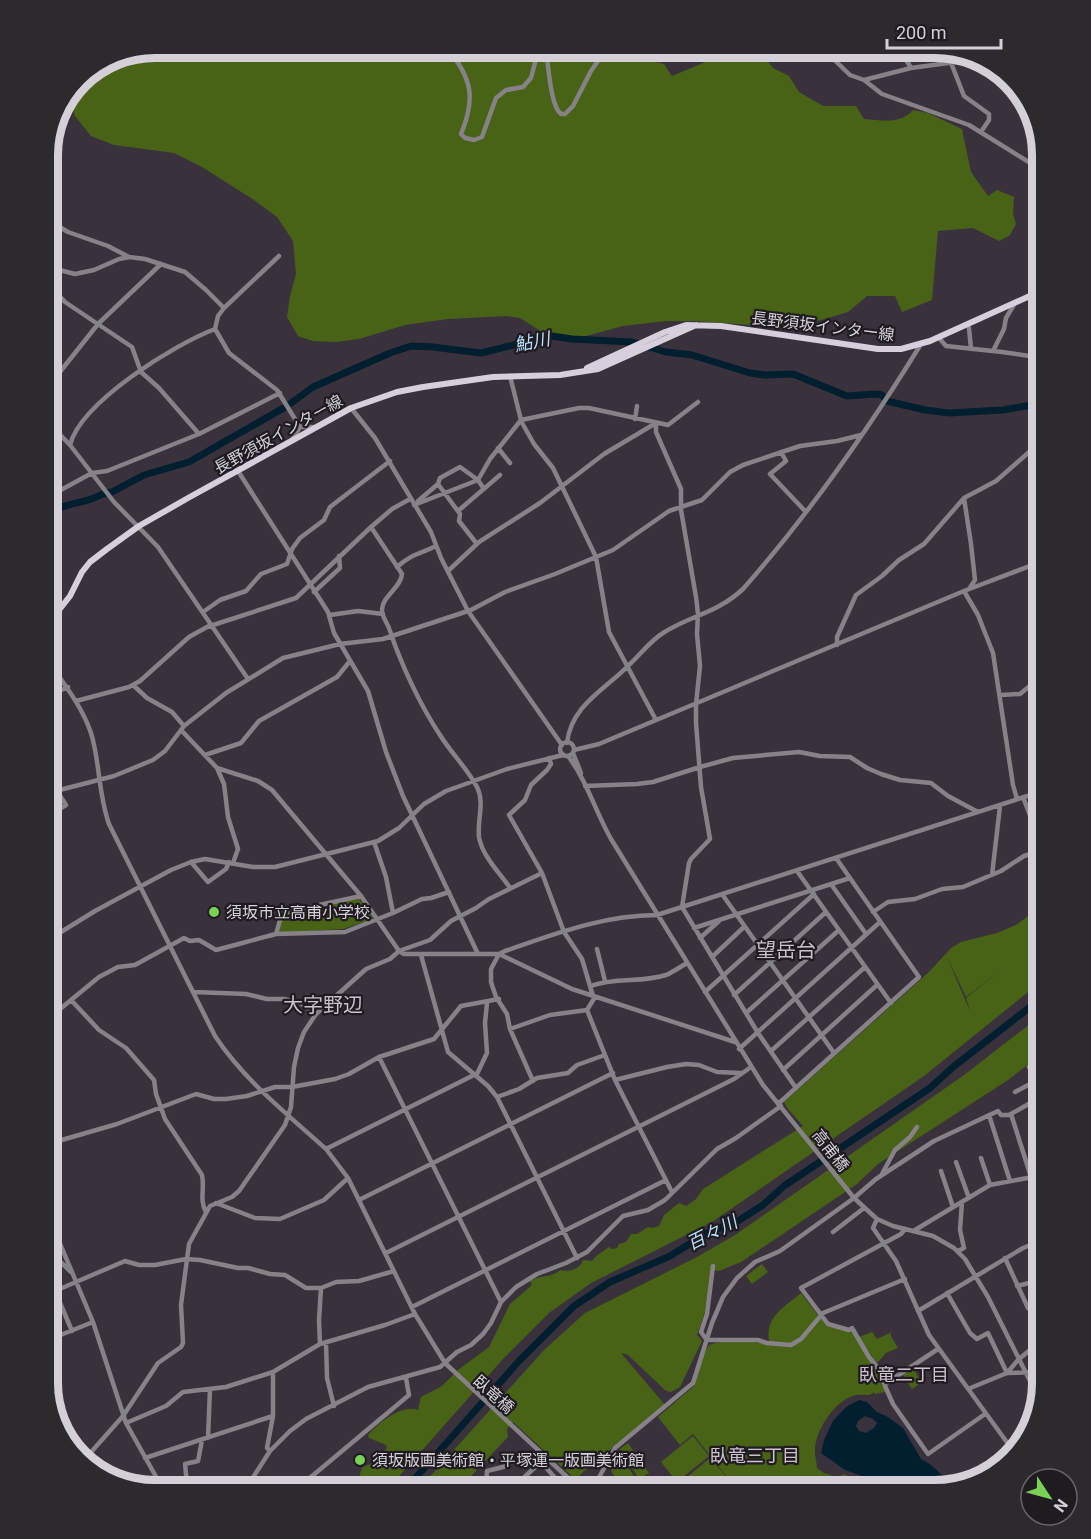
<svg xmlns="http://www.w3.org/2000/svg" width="1091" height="1539" font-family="Roboto,'Noto Sans JP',sans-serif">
  <rect width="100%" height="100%" fill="#39323d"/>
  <path fill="#486216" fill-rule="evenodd" d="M156,48H652L649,61L664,64L672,76L703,63L724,48H757L773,68L789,76L799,92L823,106H856L864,119C883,120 899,125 913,110L928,113L962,129L971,172L988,196L997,190L1014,197L1013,214L1016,224L1010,235L999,241L973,228L938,231L932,300L902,312L895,296H867L848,312L794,328L695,321H666L623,326L575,339H553L520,318L506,316L448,319L405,325L359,339L336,342L313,341L298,336L287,317L290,296L296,274L293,241L277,217L254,200L202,167L174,153L114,145L91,136L75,116L68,96L85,75Z
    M359,898L373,919L343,929L277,933L283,914Z
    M1043,905V980L924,1076L712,1222L591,1283L549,1313L503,1359L386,1491H345L359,1477L362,1468L367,1465L377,1462L381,1454L387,1448L386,1445L369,1438L368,1435C379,1423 401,1404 418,1410L421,1397L442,1386L458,1370L489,1347L510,1304L532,1285L530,1281C539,1275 552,1278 560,1270C570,1272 579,1270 583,1260L592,1261L595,1257L609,1247L612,1249L617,1248L619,1244L626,1242L631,1234H637L648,1227L652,1228L659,1226L664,1215L679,1203L686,1206L696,1199L703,1189L803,1126L788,1109L784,1102L929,972L951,948L961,942L997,933L1016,925ZM946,955L966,997L1001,970L966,998L970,1011Z
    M1043,1014V1053L1008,1080L878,1164L857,1184L741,1262L719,1271L711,1270L705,1312L697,1335L702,1341L680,1387L671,1392L666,1391L628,1355L621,1353L665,1405L583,1472L576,1480L513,1422L507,1429L508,1437L457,1491H417L545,1349L585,1313L697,1257L735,1235L964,1075Z
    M762,1264L768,1272L752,1284L746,1276Z
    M801,1293L818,1315L802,1337L790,1344L769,1341C765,1317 784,1307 801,1293Z
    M821,1317L828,1325L852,1330L881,1373L885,1392L875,1394L874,1392C870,1397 865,1394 857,1395C836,1398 816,1429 815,1449C814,1455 817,1462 817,1468L824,1473L839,1478L843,1474L875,1486L878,1491H728L731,1482L693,1434L680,1445L658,1417L694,1386L704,1353L709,1345C735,1336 765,1345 791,1346Z
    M890,1329L891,1336L898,1348L886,1353L877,1363L874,1360L859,1337L872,1332L877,1339L890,1333Z
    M914,1368L921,1383L912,1389L903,1375Z
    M693,1436L709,1456L677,1482L661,1462Z
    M628,1443L649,1473L639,1479L620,1449Z
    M619,1451L636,1480L622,1488H620L609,1466Z
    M710,1458L725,1475L706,1491H685L679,1484Z"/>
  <path fill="#021f2f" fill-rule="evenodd" d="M859,1400L867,1402L877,1412L888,1417L903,1428L921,1459L930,1464L954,1486L935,1491H902L895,1482L884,1484L845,1470L821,1453L824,1440L833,1421L846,1407ZM865,1416L873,1419L877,1423L874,1428L866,1433L859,1431L856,1426L858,1421Z"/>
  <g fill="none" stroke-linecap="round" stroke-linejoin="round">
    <path stroke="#021f2f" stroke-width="7" d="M48,514C62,504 78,504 94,498C101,495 105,492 112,492L144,475L189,462L287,406L313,387L390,353L411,346L433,347L481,353L551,336L572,339L632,342L666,352L692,355L750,373L765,375L793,374L847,396L877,394L882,395L887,401L925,410L949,413L1003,410L1043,403
      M404,1491L519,1361L574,1306L610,1282L670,1256L707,1233L738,1221L763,1205L784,1186L930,1088L953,1067L1043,997"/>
    <path stroke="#868288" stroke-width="4.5" d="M447,48C472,78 476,98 461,134L465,138L474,140L482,137L496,98L506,90L523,87L531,78L537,55L542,54L547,58C549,72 551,106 561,114H565L573,106L591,71L607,48
      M648,48L651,57L660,60L672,57H698L713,48
      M808,48H822
      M822,48L850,75L864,80L882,94L969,125L1043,171
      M899,48L911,68
      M946,50L964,96L989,114V120L981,132
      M864,80L911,68L978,59
      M48,220L68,232L108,246L129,257
      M279,256L224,308L218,316L215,329L229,353L277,390L300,427H315
      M48,267L75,274L94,270L119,259L129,257L145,259L185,272L206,290L224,308
      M48,284L65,302L132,347L141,372L159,388L199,434
      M969,328L971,349
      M939,338L946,346L1002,352L1043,358
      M993,351L1004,329L1006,318L1015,303
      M48,387L98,324L161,264
      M351,408L375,438L431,532L441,558L468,611L562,745
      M635,419L637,406
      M521,420L579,408H589L668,425L698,402
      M521,421L534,444L553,468L596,557L609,632L656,720
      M48,422L70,445L114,502L158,547L248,679
      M656,423V432L681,489V510L696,597L698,614L697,634L700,666L696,704V723L701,787L710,839L691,859L689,863L682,907L758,1033L796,1088
      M292,440L300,427
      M70,445C81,402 175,344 215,329
      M498,448L510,463
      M781,452L786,461L770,474L806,512
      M1030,452L1033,467L1043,487
      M238,471L328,612L334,633L368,691L386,752L403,796L478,954
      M438,484L440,478L460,467L478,480L484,489
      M48,497L92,473L107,471L199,434L280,393
      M964,498L971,544L975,580L969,589
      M418,501L438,484L460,514L459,521L477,544
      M414,505L478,480L490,459L521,420L510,376
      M458,511L500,475
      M371,527L402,574C401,588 382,596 382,610C382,618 388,623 390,631C401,664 420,705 440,735C451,753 467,768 477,787C485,803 477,820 479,837C482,856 500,873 510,888
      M397,567C413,553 418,555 436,546
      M448,571L479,542L540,503L604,454L656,423
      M964,591L978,615L993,653L1013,785L1017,799
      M314,592L340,568L339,556
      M203,612L220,600L246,591L261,574L287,564L292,549L300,538L324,520L330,507L390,461
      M330,615L358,611L383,614
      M837,645V637L856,595L882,576L899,560L924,544L964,498L996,481L1043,440
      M48,661C64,684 82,706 91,733C100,762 98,793 109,824L215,1036C244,1080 287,1114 326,1149L348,1178L415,1314L445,1363L582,1491
      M133,685L147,698L172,712L184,726
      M1001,695L1020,694L1043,675
      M48,696L68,687
      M76,701L129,687L140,681L189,637L207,627L296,598L371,527L392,509L410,499
      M181,730L217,768L224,784L228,817L238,849L233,863
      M560 749a7 7 0 1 1 14 0a7 7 0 1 1-14 0Z
      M567,743C571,705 606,689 629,665C640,655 650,641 663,633C691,615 716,614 743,589C810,513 868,430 921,344
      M574,750L599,744L964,591L1043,561
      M573,753L581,773
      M205,755L241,743L259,721L337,677L350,661
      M568,756C587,781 596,813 611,839L763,1085L854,1198L877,1219L893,1226L933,1236L954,1248L965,1259L988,1297L1039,1399
      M549,758L551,764L547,770L531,785L525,800L509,815L542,873L564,932L582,959L593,996
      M217,768L258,781L272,790L361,896L399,951L404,954H499L572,989L735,1042
      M585,786L637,784L653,782L700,767L733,758L799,752L820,756L850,757L867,768L881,774L900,780L931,783L948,796L978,812
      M48,793L114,776L153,760L165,751L184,726L226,693L283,658L340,644L383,639L471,610L505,592L555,574L613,550L669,511L702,500L730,472L743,465L800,446L837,441L861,435
      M1023,797L1031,818
      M48,816L66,805L57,791
      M374,842L386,877L393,913
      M191,862L208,882L226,869L229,862
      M797,871L891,1003
      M992,875L1000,806
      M831,884L866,934
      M722,894L834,1053
      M873,912L888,902L915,899L942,889L963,887L1001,871L1024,856L1043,850
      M694,928L850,878
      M276,934L345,932L393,913L422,899L431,898L449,892
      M700,938L719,921
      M48,940L95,911L171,870L191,862L205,859L253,867H275L378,841L399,828L424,804L446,791L507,769L563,755
      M597,949L605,981
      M421,955L448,1052L488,1086L497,1097L577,1258
      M712,957L744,927
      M591,986C615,977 642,983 666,975C673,972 680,967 687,963
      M194,992L246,994L267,999H284L300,1003L316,1014
      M705,992L814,894
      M734,995L826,912
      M595,997L587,1010L550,1015L510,1029L507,1014L496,997L491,982V969L499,954L505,951C554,934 604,915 657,915L1043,791
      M71,1000L99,1030L126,1048L154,1080L156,1094L165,1119L202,1175C205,1188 199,1200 206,1212
      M587,1010L615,1080L672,1192
      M746,1013L839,930
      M48,1019L99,977L118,967L135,965L184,938L190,941L199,940L216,950C236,945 256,939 276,934L282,913L361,896
      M510,1029L533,1081
      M739,1049L880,922
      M771,1051L865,967
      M379,1057L501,1302
      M1029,1067L1043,1088
      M783,1070L877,985
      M476,1076L487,1053L485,1023L487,1003
      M615,1080L667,1067L686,1064L699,1065L717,1072L741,1073
      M1015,1092L1043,1077
      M497,1097L519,1089L537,1078L568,1073L577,1065L605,1055
      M778,1104L919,977L836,858
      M1011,1114L1031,1177
      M989,1115L1010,1181
      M1038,1143L1043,1158
      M48,1144L117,1124L196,1094L214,1099H226L247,1096L275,1087H292L335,1079L349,1074L379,1057L434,1039L461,1006L499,999
      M326,1149L474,1075
      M981,1158L990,1185
      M956,1162L969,1198
      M941,1171L953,1207
      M882,1174L895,1150L910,1137L917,1127
      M359,1200L613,1073
      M216,1203L255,1218L280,1219L324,1200L348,1178
      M48,1215L93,1322L126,1423L164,1491
      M877,1219L873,1228L896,1261L929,1335L1014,1452
      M905,1229L901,1234L801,1288L828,1324L849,1330L852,1328L869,1357L881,1372L885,1386L893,1404L928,1454L985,1414
      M915,1230L990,1185L1043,1175
      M833,1232L864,1208
      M48,1250L71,1272
      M958,1251L964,1248L960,1230L962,1202
      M386,1253L734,1079L751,1067
      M1005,1258L1028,1308L1035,1312L1043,1329
      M713,1266L707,1314L701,1332L706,1339L711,1340H758L767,1343L791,1345L801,1339L823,1313L905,1279
      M48,1279L59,1290
      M1017,1286L1037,1281L1043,1283
      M55,1291L72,1331
      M947,1293L970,1333L977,1339L988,1333L1007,1373
      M48,1294L125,1261L139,1265H155L186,1259L200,1260L238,1268H248L270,1274L285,1275L306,1288H321L336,1282L359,1281L394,1271
      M412,1307L666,1180
      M918,1311L1023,1248L1043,1240
      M48,1340L93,1322
      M48,1342L56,1387L54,1395L63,1406L62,1424L68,1443
      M326,1342L327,1378L334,1406
      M320,1344L319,1320L321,1288
      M1007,1373L1018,1360L1043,1339
      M885,1384L938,1349
      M968,1389L1007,1373L1043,1372
      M126,1423L166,1406L183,1392L226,1387L273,1372L320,1344L385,1325L415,1314
      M208,1438L210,1389
      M270,1451L267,1448L273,1416V1372
      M145,1458L273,1416
      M85,1459L123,1416L158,1363L181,1347L183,1343L181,1305L189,1244L210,1206L232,1197L239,1191L285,1125L291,1107L294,1067L298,1048L304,1032L316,1014L366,969L390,959L399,951L430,940L451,921L476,908L489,899L542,873
      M557,1480L560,1491
      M170,1491L187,1484L185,1464L198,1461L202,1440
      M232,1491L252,1479L270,1451L290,1431L306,1419L368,1387L440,1367L457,1352L471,1345L483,1334L491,1323L501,1302L516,1287L537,1274L566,1263L587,1252L623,1216L648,1210L665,1200L717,1149L736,1138L781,1106
      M303,1491L305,1482L409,1395L406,1378
      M491,1491L486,1483L487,1471L507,1466
      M509,1491L541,1462L557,1480L570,1489L579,1487
      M545,1491L557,1480
      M587,1491L596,1483L615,1448L693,1383L712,1323L723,1297L737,1278L755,1262L780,1251L854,1198L876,1179L934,1141L998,1111L1001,1115H1009L1043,1096"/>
    <path stroke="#d7cfdb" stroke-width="6" d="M587,368L665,332L686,325L721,326L878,349H901L930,341L1043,290
      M48,624L70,596L82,572L90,562L107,549L139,526L188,498L351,408L397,392L423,387L493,377L560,375L598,369L696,325"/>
  </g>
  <g fill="#7bd156" stroke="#1f1b20" stroke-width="2">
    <circle cx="214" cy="912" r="6"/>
    <circle cx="360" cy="1460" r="6"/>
  </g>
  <g text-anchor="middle" stroke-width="4.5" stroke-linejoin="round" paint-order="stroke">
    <g font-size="16" fill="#d5d0d7" stroke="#1f1b20">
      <text transform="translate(823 326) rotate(7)" y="6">長野須坂インター線</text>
      <text transform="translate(278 434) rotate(-29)" y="6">長野須坂インター線</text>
      <text transform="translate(831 1150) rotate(52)" y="6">高甫橋</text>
      <text transform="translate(494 1394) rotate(42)" y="6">臥竜橋</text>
    </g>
    <g font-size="16" fill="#d5d0d7" stroke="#1f1b20" text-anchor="start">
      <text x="226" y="918">須坂市立高甫小学校</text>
      <text x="372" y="1466">須坂版画美術館・平塚運一版画美術館</text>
    </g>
    <g font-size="18" font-style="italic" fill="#b5dffc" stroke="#1f1b20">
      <text transform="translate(532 342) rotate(-11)" y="6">鮎川</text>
      <text transform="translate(712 1233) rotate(-27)" y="6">百々川</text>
    </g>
    <g font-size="18" fill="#cac1cf" stroke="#1f1b20">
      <text x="904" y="1381">臥竜二丁目</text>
      <text x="755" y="1462">臥竜三丁目</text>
    </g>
    <g font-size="20" fill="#cac1cf" stroke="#1f1b20">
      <text x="786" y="957">望岳台</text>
      <text x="323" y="1012">大字野辺</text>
    </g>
  </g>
  <path d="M0 0H1091V1539H0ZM155 58H935A97 97 0 0 1 1032 155V1383A97 97 0 0 1 935 1480H155A97 97 0 0 1 58 1383V155A97 97 0 0 1 155 58Z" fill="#2e292f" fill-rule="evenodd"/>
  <path fill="none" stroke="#d5d0d7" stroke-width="8" d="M155 58H935A97 97 0 0 1 1032 155V1383A97 97 0 0 1 935 1480H155A97 97 0 0 1 58 1383V155A97 97 0 0 1 155 58Z"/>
  <g transform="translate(1049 1497) rotate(126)"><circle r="28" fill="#1f1b20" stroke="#686369" stroke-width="1.5"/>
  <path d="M0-4.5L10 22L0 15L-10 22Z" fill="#7bd156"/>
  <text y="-9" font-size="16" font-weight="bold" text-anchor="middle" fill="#d5d0d7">N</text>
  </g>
  <path d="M887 39v9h114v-9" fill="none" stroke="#d5d0d7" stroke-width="3"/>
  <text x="896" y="39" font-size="18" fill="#d5d0d7" stroke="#1f1b20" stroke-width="4.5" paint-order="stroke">200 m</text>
</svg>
